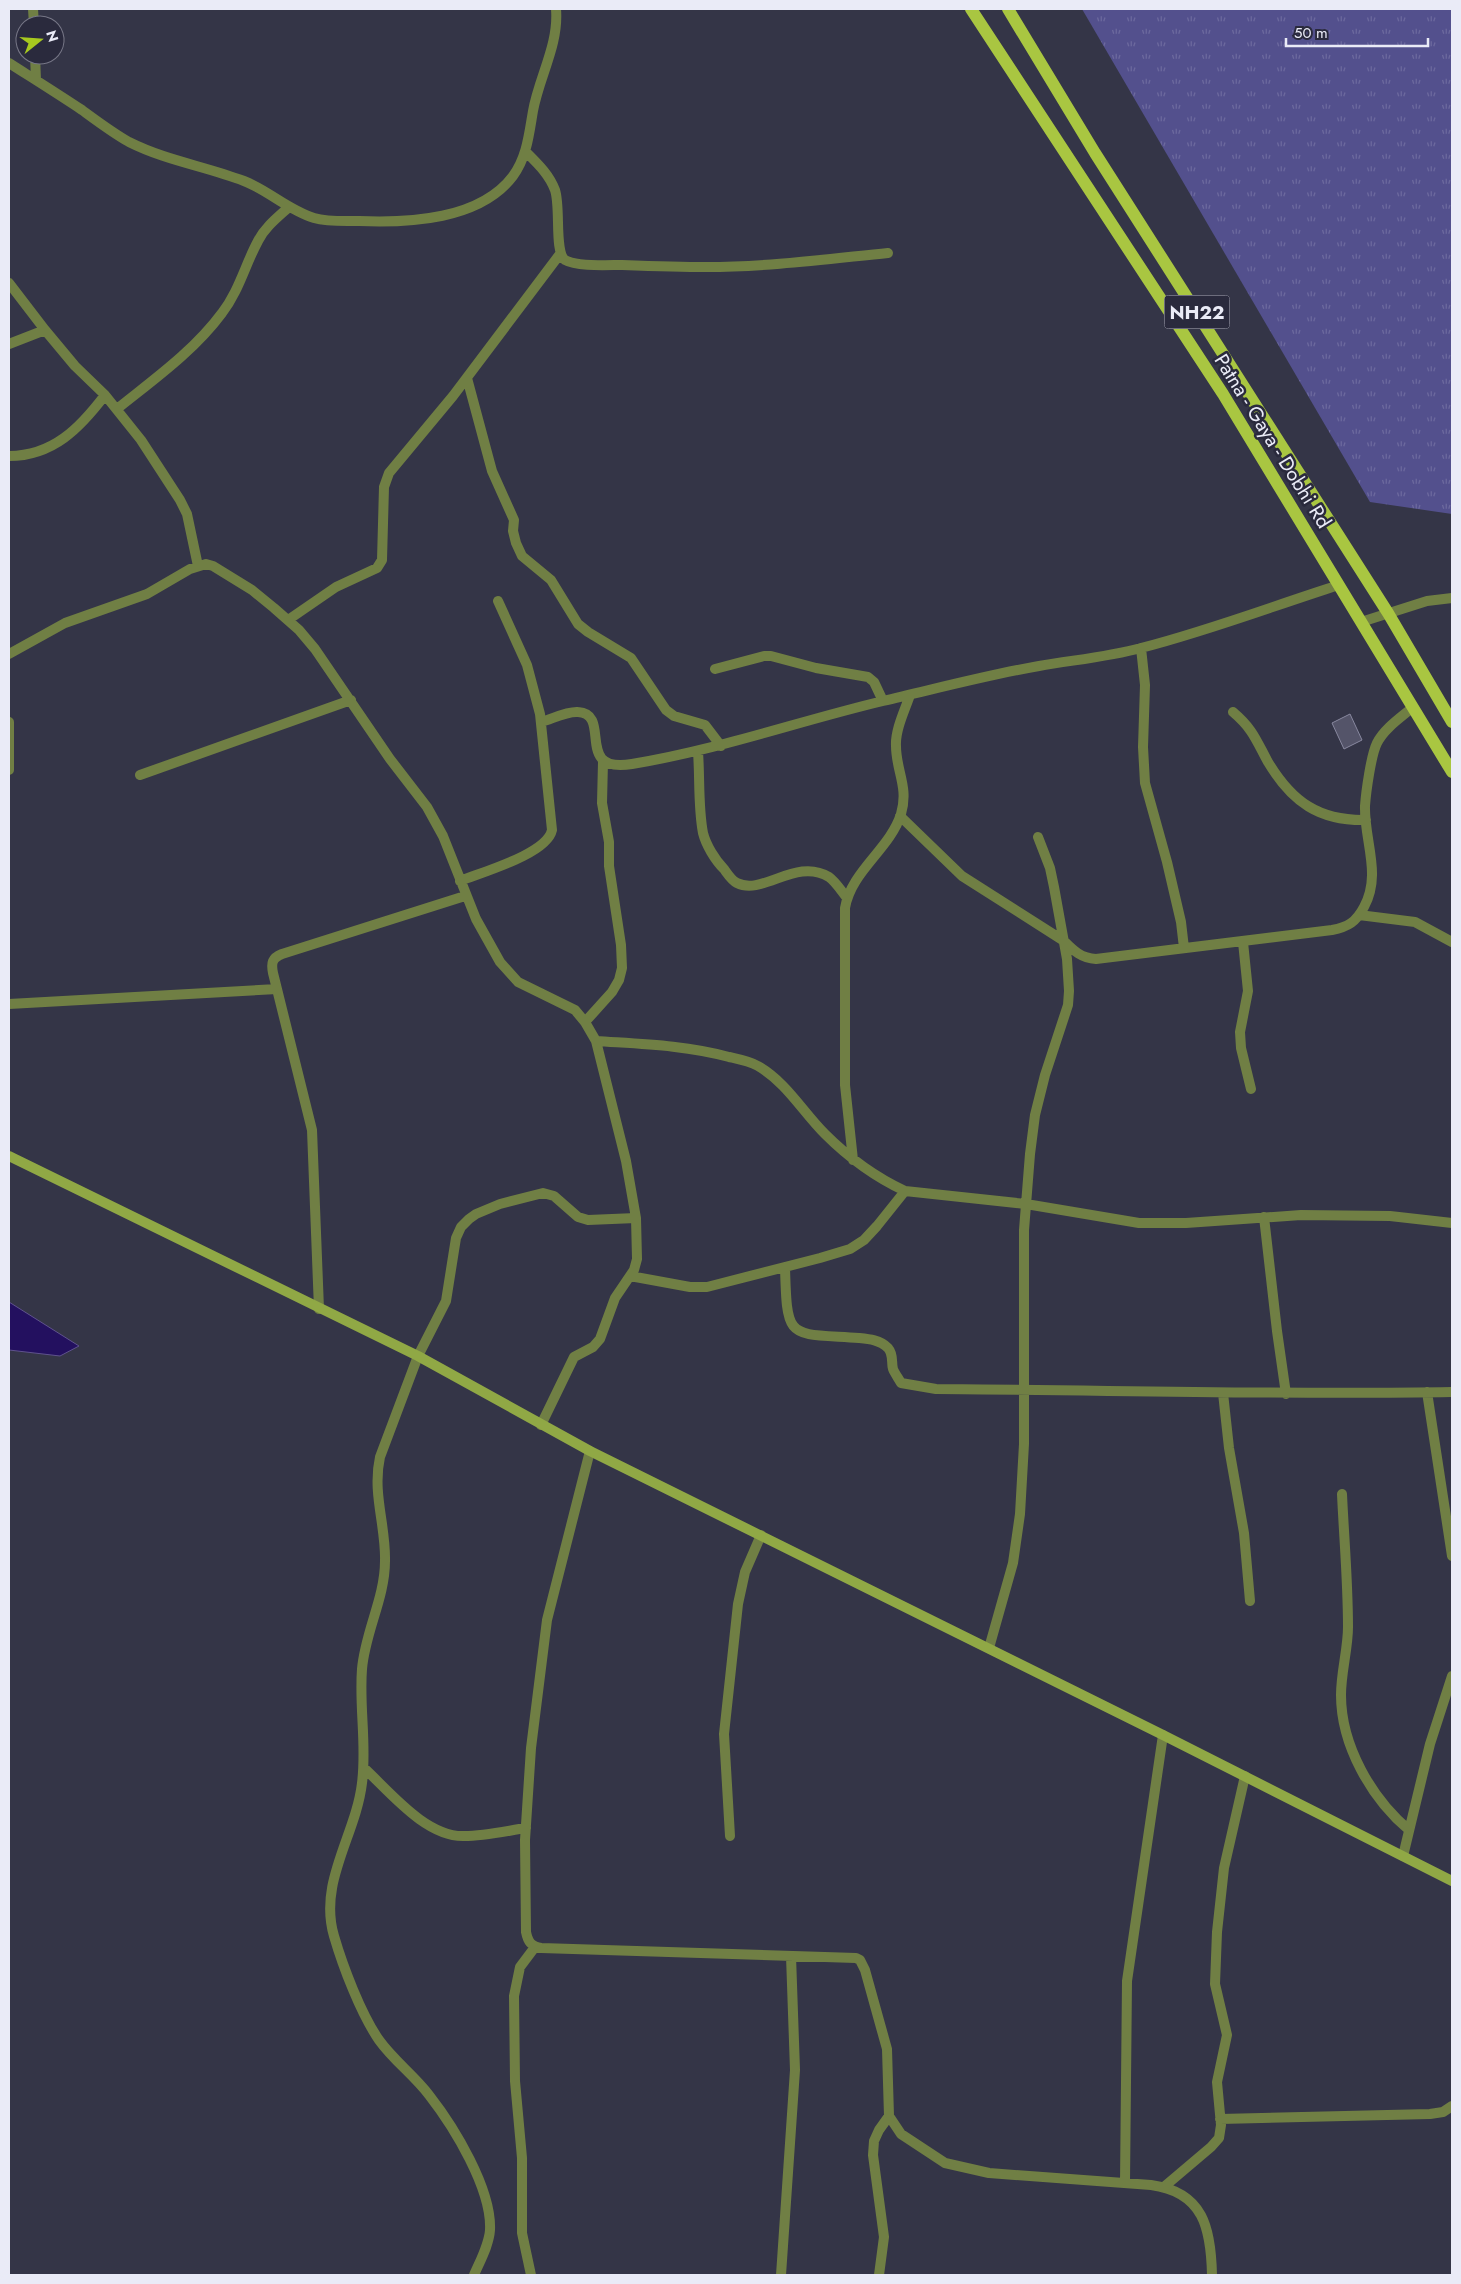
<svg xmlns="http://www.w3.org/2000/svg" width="1461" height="2284" font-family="Jost,sans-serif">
  <defs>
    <pattern id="grass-tufts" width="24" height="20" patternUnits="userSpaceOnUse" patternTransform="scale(1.25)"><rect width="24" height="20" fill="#53508d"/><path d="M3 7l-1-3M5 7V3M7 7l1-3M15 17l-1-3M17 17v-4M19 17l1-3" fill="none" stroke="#6c699e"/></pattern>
  </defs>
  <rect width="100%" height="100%" fill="#343547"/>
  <path fill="url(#grass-tufts)" d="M1082,9H1452V514L1370,502Z"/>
  <path fill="#23105f" stroke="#5f528d" d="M9,1302L79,1346L60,1356L9,1350Z"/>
  <path fill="#545469" stroke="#88889f" d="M1350,714L1362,740L1344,749L1332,723Z"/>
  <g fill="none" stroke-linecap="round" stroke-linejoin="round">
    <path stroke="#707f44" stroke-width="10" d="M33,9L34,25
      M35,55L36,80
      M9,63C34,79 58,94 82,110C97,121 113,133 129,142C167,161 205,166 244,181C268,190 288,210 314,218C328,222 344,221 359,221C409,223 480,220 513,176C527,157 529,134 533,111C539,77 559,45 556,9
      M525,151C537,163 549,174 555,190C561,208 554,252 565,260C577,267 608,265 622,265C650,266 678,267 706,267C767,267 828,259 888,253
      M9,283L45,330L75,366L105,395L141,440L180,500L187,514L198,566
      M9,344L45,330
      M467,378L492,471L514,520L513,531L516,543L522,556L551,580L578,624L588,632L631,658L666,710L674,716L705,725L721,746
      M117,409C153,380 194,351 222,313C239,291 245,265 258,241C265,227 278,217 289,207
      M9,456C53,456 80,428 105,395
      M288,620L336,587L377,568L382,560L384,487L389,473L453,396L560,254
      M1361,622L1427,601L1452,598
      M1141,648L1145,685L1143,747L1145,783L1167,862L1181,922L1184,948
      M9,654L65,623L147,594L190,569L206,564L213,566L252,590L274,608L299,630L315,649L390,759L427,807L443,836L476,919L500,962L518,982L575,1010L585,1022L596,1041L626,1161L636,1218L637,1259L634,1270L615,1298L600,1339L593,1347L574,1357L541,1425
      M715,669L764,656H771L816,668L868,677L874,682L883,701
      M1233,712C1253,729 1256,740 1268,762C1292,802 1319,821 1366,820
      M9,722V770
      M541,722C552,719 567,711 578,712C613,714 573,774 632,764C718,750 799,721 883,701C935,689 987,675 1039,666C1073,660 1108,657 1141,648C1208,631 1273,606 1339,585
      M698,752C700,778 698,807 703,833C706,845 715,860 724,869C727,873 732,881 737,883C763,896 796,857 829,877C836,882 842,892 847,898
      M140,775L351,700
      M900,816L962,876L1064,941C1074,951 1081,958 1096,959L1332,930C1348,927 1356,922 1364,907C1382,874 1364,841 1365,806C1366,792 1371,755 1377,743C1384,729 1400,718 1412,708
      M460,881C482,872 547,854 552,830L540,714L527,665L498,601
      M1359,915L1415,922L1452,942
      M1243,942L1248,991L1240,1032L1241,1048L1251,1089
      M9,1004L277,989
      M585,1022L612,992L619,980L622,968L621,945L609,866V842L602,803L603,762
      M596,1041C640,1044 685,1045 729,1057C738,1059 749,1061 758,1066C787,1083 802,1111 825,1134C848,1157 875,1177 905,1191L1026,1204L1139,1223H1186L1301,1215L1390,1216L1452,1223
      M853,1160L845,1085V908C851,871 890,849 901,814C909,787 896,771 896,746C895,730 905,710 910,695
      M1264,1217L1277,1331L1286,1394
      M785,1267C787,1342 788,1333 859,1338C869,1339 880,1340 888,1348C894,1355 891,1362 893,1369C895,1374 899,1379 901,1383L936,1389C1108,1390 1280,1395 1452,1392
      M630,1276L690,1287H707L820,1258L850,1249L864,1240L877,1226L905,1191
      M319,1309L312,1130L273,973C271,963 272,958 282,954L465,896
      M1427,1392L1452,1556
      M1223,1393L1229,1448L1244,1533L1250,1601
      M590,1451L547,1620L531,1748L525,1840L526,1932C528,1942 531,1946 541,1948L856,1958L860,1960L865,1970L887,2049L889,2116L901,2134L945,2163L989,2173L1151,2185C1204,2192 1211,2229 1212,2275
      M1342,1494C1344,1538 1348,1582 1348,1627C1348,1649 1341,1672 1341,1695C1341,1745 1371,1798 1409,1830
      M989,1648L1013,1563L1020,1514L1024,1444V1230L1030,1154L1035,1115L1045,1075L1068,1005L1069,991L1067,959L1054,887L1050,868L1038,837
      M364,1768C391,1793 426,1837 464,1836C485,1836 506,1831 526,1828
      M730,1836L724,1734L738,1604L745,1572L761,1535
      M1403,1856L1430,1744L1452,1676
      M1220,2119L1430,2114L1443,2112L1452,2106
      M1125,2183L1127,1981L1163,1735
      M1165,2186L1211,2147L1219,2138L1221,2125L1217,2082L1227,2035L1215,1984L1217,1932L1224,1868L1245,1776
      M474,2275C480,2261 489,2245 490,2230C492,2189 454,2127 429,2095C414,2075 394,2061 379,2040C361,2014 343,1967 334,1936C318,1882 356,1835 362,1783C367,1745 359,1707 362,1669C365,1632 385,1598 385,1561C386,1526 372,1493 380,1457L418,1356L446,1301L456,1238L461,1227L469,1219L476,1214L500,1204L543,1193L554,1196L578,1217L588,1220L636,1218
      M531,2275L522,2233V2158L515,2081L514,1996L520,1967L535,1947
      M781,2275L795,2070L791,1956
      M879,2275L884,2237L873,2155L874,2141L879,2130L889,2116"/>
    <path stroke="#90a845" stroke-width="10" d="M9,1156L418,1356L590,1451L1163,1735L1452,1881"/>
    <path stroke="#a9c641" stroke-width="12" d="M971,9L1223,394L1452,772
      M1008,9L1095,153L1388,613L1452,722"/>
  </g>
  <g text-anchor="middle" stroke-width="5" stroke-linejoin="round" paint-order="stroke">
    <rect fill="#2a2a3d" stroke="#b0b1bf" stroke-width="1" x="1164.5" y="295.5" width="65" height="33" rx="4"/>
    <g font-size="19" font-weight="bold" fill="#eaebf7">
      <text x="1197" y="319">NH22</text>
    </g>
    <g font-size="20" fill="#eaebf7" stroke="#2a2a3d">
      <text transform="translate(1273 441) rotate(58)" y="7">Patna - Gaya - Dobhi Rd</text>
    </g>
  </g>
  <rect width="1461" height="2284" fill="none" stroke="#eaebf7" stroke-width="20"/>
  <g transform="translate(40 40) rotate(73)"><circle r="24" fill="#2a2a3d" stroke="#777787"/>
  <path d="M0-4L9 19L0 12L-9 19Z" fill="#a7c81f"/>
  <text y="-8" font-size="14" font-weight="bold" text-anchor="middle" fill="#eaebf7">N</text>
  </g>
  <path d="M1286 38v8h142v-8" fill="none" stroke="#eaebf7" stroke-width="2.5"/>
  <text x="1294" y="38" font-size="15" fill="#eaebf7" stroke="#2a2a3d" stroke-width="4" paint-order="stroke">50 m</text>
</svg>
